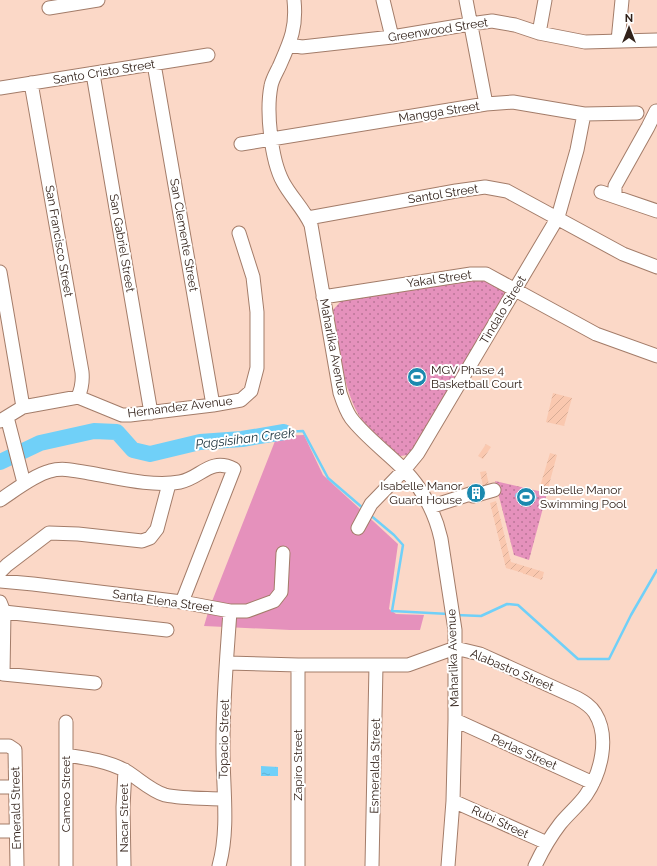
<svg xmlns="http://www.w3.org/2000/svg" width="657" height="866" font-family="Raleway,sans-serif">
  <defs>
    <pattern id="industrial-furrows" width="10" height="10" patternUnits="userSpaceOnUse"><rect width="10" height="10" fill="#fac8af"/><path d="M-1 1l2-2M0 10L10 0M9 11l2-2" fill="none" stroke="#d7ac96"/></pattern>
    <pattern id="park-dots" width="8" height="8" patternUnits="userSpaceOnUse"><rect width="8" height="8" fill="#e591bc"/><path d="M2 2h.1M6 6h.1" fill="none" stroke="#ba7698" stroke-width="1.8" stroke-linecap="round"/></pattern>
    <pattern id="water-ripples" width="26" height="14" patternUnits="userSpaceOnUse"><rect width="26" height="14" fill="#70d0f8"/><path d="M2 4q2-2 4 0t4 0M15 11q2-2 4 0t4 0" fill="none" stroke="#61b2d4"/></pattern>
  </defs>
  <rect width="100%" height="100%" fill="#fbd8c7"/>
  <path fill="url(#industrial-furrows)" d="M553,393L572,398L564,426L546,422Z
    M486,444L491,447L483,459L478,456Z
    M550,453L557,455L547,492L539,490Z
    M486,471L489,485L483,486L480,472Z
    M496,501L511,562L544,572L542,580L525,574H523V573L506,568L490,503Z"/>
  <path fill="#e591bc" d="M304,435L323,475L398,544L389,609L396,614L424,615L420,630H290L204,626L209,609L277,436Z"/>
  <path fill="url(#park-dots)" d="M473,278H486L507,290L413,449L408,455L400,456C389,446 376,436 366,425C343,399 339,344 333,310L341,301Z
    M495,481L547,493L529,560L514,555Z"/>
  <path fill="url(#water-ripples)" d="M523,492L530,495L535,494L537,498L528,502L517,499L515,496L516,493Z
    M261,766L278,767V776H261Z"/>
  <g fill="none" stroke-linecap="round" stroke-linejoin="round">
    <path stroke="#70d0f8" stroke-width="2.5" d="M284,432L303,431L328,478L364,509
      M369,514L394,535L403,545L392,611L449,614
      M456,615L481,616L507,604L518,605L578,659H609L631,615L657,570"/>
    <path stroke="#70d0f8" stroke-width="16" d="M0,462L40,443L94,431L117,432L133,450L150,454L200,442L242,439L284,432"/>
    <g stroke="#a37c69" stroke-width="15">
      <path id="minor" d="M294,0C297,28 290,42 279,67C276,73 272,80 271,86C266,111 271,160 283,182C291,197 304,209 311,225L340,393C343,402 346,411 351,418C371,444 401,461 419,488C430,504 437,521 441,539L455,630V720L453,801L448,866
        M383,0L392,37
        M466,0L486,104
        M49,8L98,0
        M539,33L545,0
        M618,41L622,0
        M289,45L302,47L392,37L470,24L492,21L515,25L539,33L585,42L657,40
        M154,64L213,405
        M93,74L151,413
        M31,83L82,372C83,382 82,388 78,397
        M0,88L208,55
        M241,144L486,104L513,102L584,114L637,113
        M601,192L657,211
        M615,196V186L648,127L656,111
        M308,218L456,191L485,187L507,191L623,254L657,267
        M0,272L23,407
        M323,297L471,274H486L596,334L657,356
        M7,417L24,483
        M0,421L23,407L78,397L122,415H130L213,405L241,400L251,391L257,368V312L253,277L239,233
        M0,500C14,491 34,475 50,471C63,467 76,471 89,473C118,478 152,487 180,482C201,478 210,457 234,469L182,602
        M430,507L470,494L473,496L494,490
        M358,528L371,504L404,470L418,453L558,217L577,150L584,114
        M0,572L7,565L49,533L78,534L142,541L150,538L157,529L169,484
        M0,581L33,584L182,602L230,611H247L274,601L281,592L283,553
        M0,602L4,612L3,674L95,683
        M4,612L167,630
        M227,663L298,665H408L455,648L480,654L577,698C584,702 591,706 595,713C610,737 601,773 586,795C579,805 568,814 560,824C550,837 542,851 535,866
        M298,665V866
        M455,720L593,783
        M66,722V866
        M0,746H9L15,750L17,866
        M66,755C86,758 108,761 126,771C138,778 151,791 165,795C184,799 205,798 224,799
        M0,787H15
        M453,801L547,843
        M0,831H16
        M124,866L123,807L125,770
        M219,866C230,826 222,783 223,742C223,698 227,655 230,611
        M372,866L376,665"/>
    </g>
    <use href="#minor" stroke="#fff" stroke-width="13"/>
  </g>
  <defs>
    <g id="stadium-disc" transform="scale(1)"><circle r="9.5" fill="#1b89af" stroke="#fff"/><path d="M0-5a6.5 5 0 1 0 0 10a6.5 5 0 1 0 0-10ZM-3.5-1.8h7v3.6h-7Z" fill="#fff"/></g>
    <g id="building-disc" transform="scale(1)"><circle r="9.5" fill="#1b89af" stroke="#fff"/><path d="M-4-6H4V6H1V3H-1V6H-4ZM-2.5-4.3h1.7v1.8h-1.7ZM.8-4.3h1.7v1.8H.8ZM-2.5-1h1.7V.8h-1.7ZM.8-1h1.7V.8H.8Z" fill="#fff"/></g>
  </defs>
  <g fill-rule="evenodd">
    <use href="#stadium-disc" x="417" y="377"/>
    <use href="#building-disc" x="476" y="493"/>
    <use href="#stadium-disc" x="526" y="497"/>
  </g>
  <g text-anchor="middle" stroke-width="4" stroke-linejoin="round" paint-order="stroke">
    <g font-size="12" fill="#32221a" stroke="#fff">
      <text transform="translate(438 30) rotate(-9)" y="4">Greenwood Street</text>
      <text transform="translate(104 72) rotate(-9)" y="4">Santo Cristo Street</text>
      <text transform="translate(439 112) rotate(-9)" y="4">Mangga Street</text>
      <text transform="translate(443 194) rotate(-9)" y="4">Santol Street</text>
      <text transform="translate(184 235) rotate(80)" y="4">San Clemente Street</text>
      <text transform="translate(59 241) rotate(80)" y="4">San Francisco Street</text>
      <text transform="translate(122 243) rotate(80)" y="4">San Gabriel Street</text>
      <text transform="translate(439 279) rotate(-8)" y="4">Yakal Street</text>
      <text transform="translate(503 310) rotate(-59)" y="4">Tindalo Street</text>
      <text transform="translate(333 347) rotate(79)" y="4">Maharlika Avenue</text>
      <text transform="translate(180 407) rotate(-7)" y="4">Hernandez Avenue</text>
      <text transform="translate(163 601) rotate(8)" y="4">Santa Elena Street</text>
      <text transform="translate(453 658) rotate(-92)" y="4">Maharlika Avenue</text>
      <text transform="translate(512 670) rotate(23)" y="4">Alabastro Street</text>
      <text transform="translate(224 739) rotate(-89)" y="4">Topacio Street</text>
      <text transform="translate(524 752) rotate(24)" y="4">Perlas Street</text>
      <text transform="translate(298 765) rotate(-90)" y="4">Zapiro Street</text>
      <text transform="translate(375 766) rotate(-89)" y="4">Esmeralda Street</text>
      <text transform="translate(66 794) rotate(-90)" y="4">Cameo Street</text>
      <text transform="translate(16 808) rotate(-91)" y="4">Emerald Street</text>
      <text transform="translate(124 818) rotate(-90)" y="4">Nacar Street</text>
      <text transform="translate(500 822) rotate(25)" y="4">Rubi Street</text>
    </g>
    <g font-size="12" fill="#32221a" stroke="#fff" text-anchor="start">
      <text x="431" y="374">MGV Phase 4<tspan x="431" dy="14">Basketball Court</tspan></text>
      <text x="462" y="490" text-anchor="end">Isabelle Manor<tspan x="462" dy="14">Guard House</tspan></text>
      <text x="540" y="494">Isabelle Manor<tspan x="540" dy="14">Swimming Pool</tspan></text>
    </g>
    <g font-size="13" font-style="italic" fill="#213741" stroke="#fff">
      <text transform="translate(245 438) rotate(-7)" y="5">Pagsisihan Creek</text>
    </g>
  </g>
  <g transform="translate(629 28)" stroke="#ffffff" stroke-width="3" paint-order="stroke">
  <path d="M0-3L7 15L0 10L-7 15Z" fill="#32221a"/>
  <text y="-6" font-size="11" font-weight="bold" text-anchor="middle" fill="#32221a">N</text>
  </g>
</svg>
